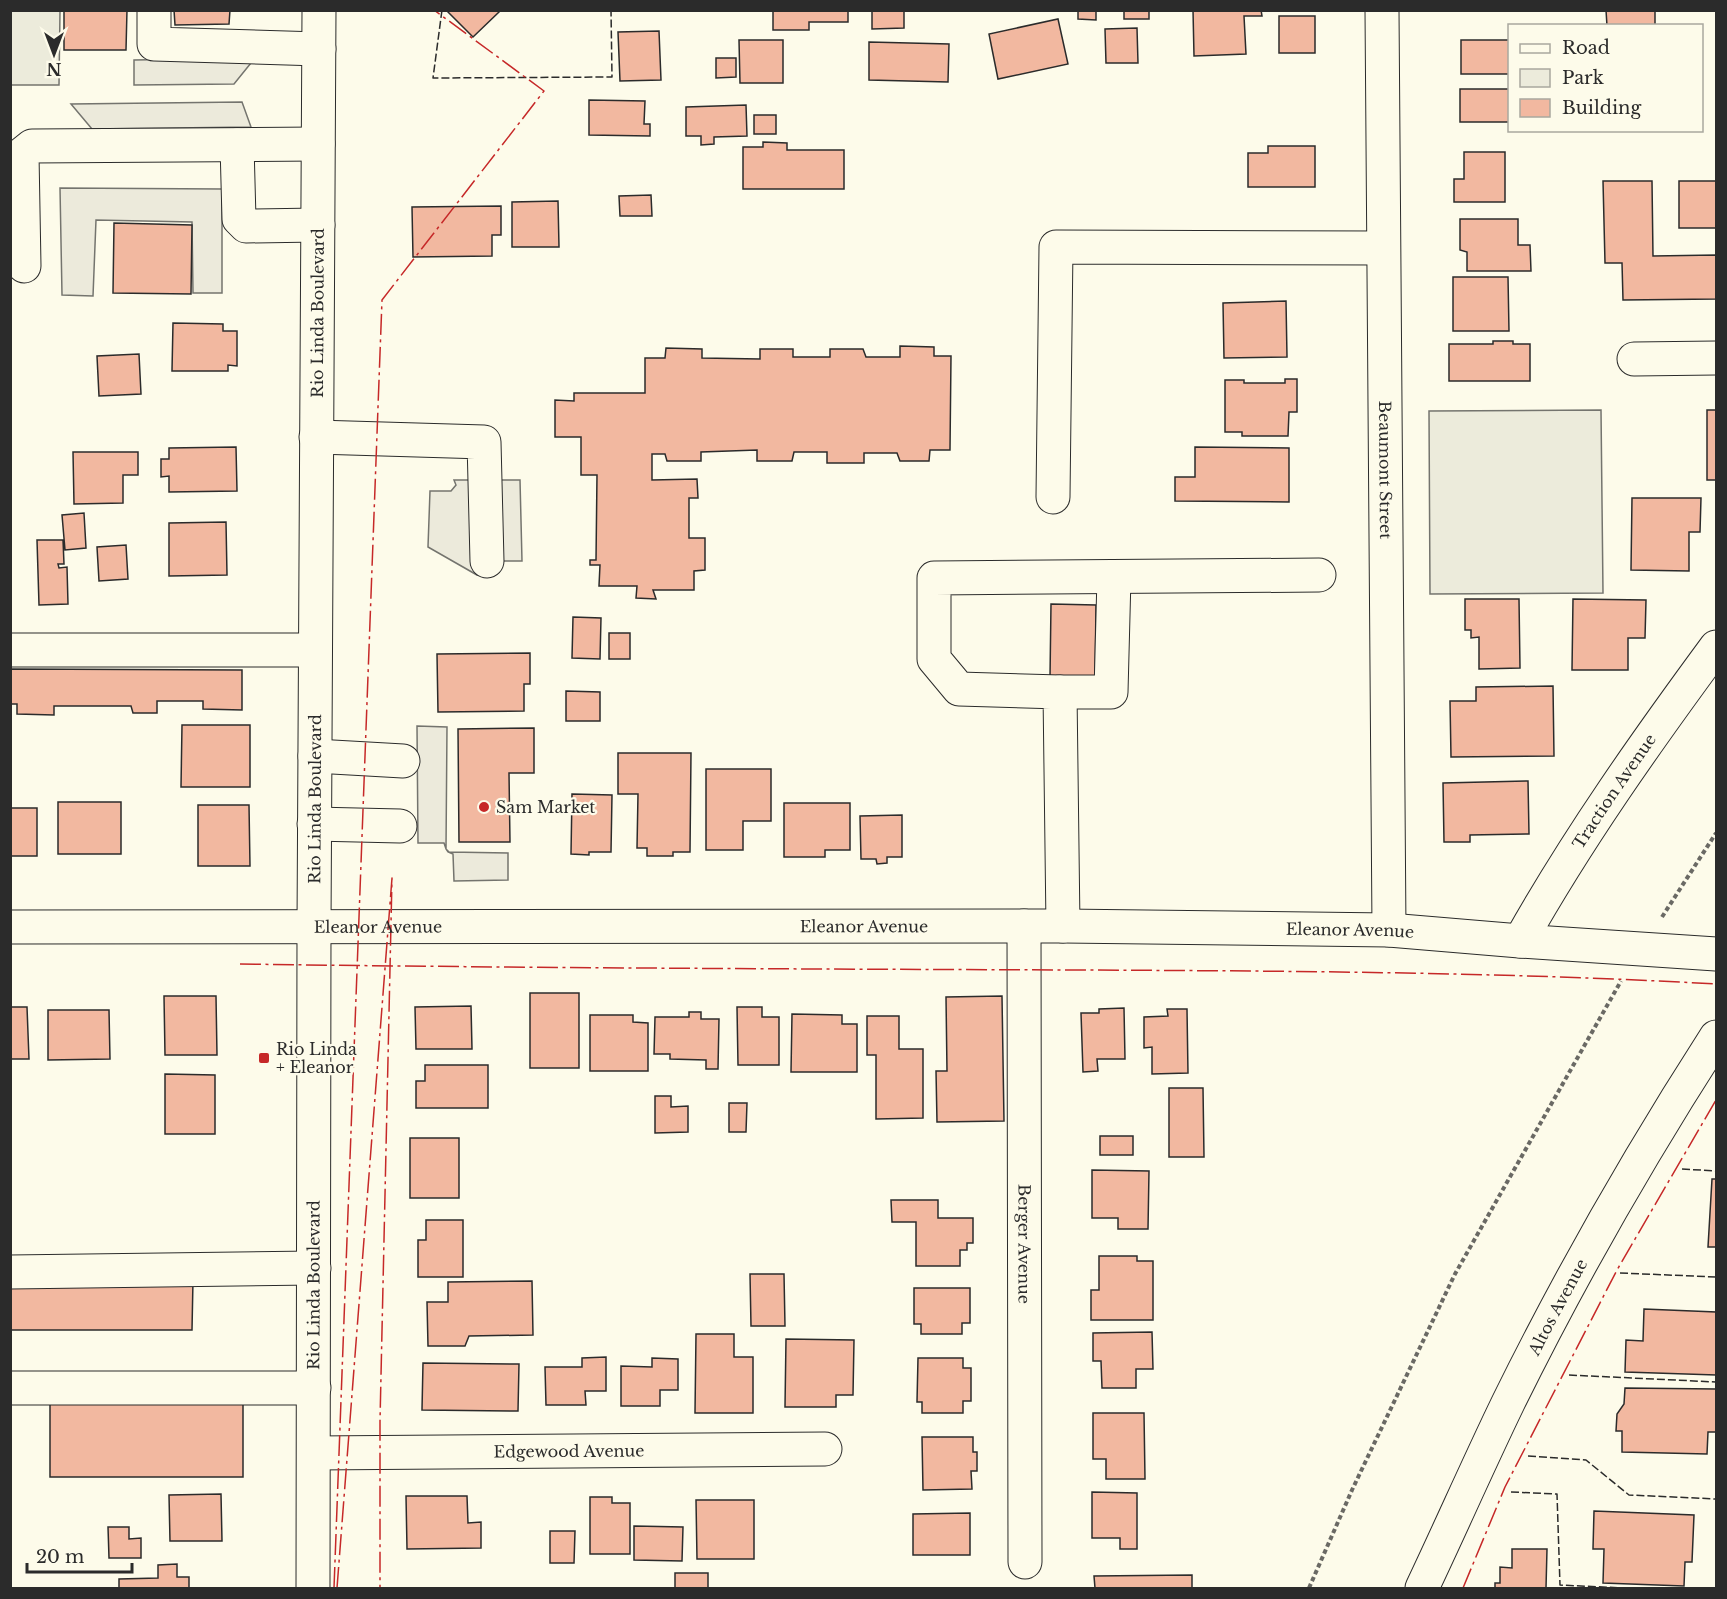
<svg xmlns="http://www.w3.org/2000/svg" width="1727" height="1599" font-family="'Libre Baskerville',serif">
  <rect width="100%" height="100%" fill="#fdfbea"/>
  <path fill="#ecebdb" stroke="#74746e" stroke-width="1.5" d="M11,10L60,11L59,85H11Z
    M1601,410L1603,593L1430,594L1429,411Z"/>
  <path fill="#eceadb" stroke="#74746e" stroke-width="1.5" d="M255,58L234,84L134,85V60Z
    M242,102L251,127L92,129L71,104Z
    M60,188L222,189V293H193L192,222L96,220L93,296L62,295Z
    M454,480H520L522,561H499L477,575L428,547L430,491H451L456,485Z
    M417,726L447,727L446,849L449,852L508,853V880L454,881L453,854L448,852L446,849L444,843H418Z"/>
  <path fill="#f2b8a0" stroke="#2b2b2b" stroke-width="1.5" d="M64,10H127L126,50H64Z
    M174,10H230L229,24L175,25Z
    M446,10H497L499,12L473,37Z
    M773,10H848V22H809V30H773Z
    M872,10H904V28L872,29Z
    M1078,10H1096V20L1078,19Z
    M1124,10H1149V19H1124Z
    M1193,10H1261L1262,16H1244L1246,54L1194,56Z
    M1606,10H1655V26H1607Z
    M1279,16H1315V53H1279Z
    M1058,19L1068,64L998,79L989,34Z
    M1137,28L1138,63H1106L1105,29Z
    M659,31L661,80L620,81L618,32Z
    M739,40H783V83H740Z
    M1461,40H1510V74H1461Z
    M869,42L949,44L948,82L869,80Z
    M716,58H736V77L716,78Z
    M1460,89H1510V122H1460Z
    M589,100L645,101L644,124H650V136L589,135Z
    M746,105L747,136L714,137V144L701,145V136H686V107Z
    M754,115H776V134H754Z
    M763,142L787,143V150H844V189H743V147H763Z
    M1268,146H1315V187H1248V153H1268Z
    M1464,152H1505V202H1454V179H1464Z
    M1603,181H1652L1653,256L1716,255V299L1623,300L1622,263H1605Z
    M1679,181H1716V228H1679Z
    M651,195L652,216H620L619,196Z
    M558,201L559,247H512V202Z
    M501,206V235H492V256L413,257L412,207Z
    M1460,219H1518V245H1530L1531,271H1467V252L1460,250Z
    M114,223L192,225L191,294L113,293Z
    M1453,277H1508L1509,331H1453Z
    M1286,301L1287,357L1224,358L1223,303Z
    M173,323L223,324V331H237V366L228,365V371H172Z
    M1493,341H1513V344H1530V381H1449V344H1493Z
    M900,346L934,347V356H951L950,450H930L929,461H900L897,453H864V463H827V452H794L792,461H757V450L701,452V461H667L665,454H652V480L697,479L698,498H689V538H705V570L694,571V590H653L656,599L636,598L637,586H599L600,565H590V560H596L597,475H581V437H555V400L574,401V393H645V358H665L666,348L702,349V358L760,359V349H793V357H830V349H863L866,357H900Z
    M139,354L141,394L99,396L97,356Z
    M1285,379H1297V412H1289L1288,436H1242V432H1225V380H1244V383H1285Z
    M1707,410H1716V480H1707Z
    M236,447L237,491L169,492V476L161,477V459H169V448Z
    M1195,447L1289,448V502L1175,501V477H1195Z
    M73,452H138V475H123V503L74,504Z
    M1632,498H1701L1700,532H1689V571L1631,570Z
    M84,513L86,548L65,550L62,515Z
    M226,522L227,575L169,576V523Z
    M37,540H63L64,564H58L59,568L67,567L68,604L39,605Z
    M126,545L128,579L99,581L97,547Z
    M1465,599H1519L1520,668L1479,669V637L1471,638V630H1465Z
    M1573,599L1646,600L1645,638H1628V670H1572Z
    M1051,604L1096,605L1095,679L1050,678Z
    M573,617L601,618L600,659L572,658Z
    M609,633H630V659H609Z
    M530,653V684H524V711L438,712L437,654Z
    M10,669L242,670V710L203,709V701H157V713H133L131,706H54V715L17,714V704H10Z
    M1553,686L1554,756L1451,757L1450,701H1476V687Z
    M566,691L600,692V721H566Z
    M182,725H250V787H181Z
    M534,728V773H509L510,842H459L458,729Z
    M618,753H691L690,852H673V856H647V848H637L638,794H618Z
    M706,769H771V821H743V850H706Z
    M1528,781L1529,834L1470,835V842H1444L1443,783Z
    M572,794L612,795L611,852H589V855L571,854Z
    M58,802H121V854H58Z
    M784,803H850V850H825V857H784Z
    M198,805H249L250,866H198Z
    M10,808H37V856H10Z
    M902,815V857H887V863L877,864L876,859H861L860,816Z
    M530,993H579V1068H530Z
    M164,996H216L217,1055H165Z
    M1002,996L1004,1121L937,1122L936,1071H947L946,997Z
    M471,1006L472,1049H416L415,1007Z
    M10,1007H27L29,1059H10Z
    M737,1007H762V1017H779V1065H738Z
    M1124,1008L1125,1059H1097L1098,1071L1083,1072L1081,1013H1099V1009Z
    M1167,1009H1187L1188,1073L1152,1074V1047L1144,1048V1017L1168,1016Z
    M48,1010H109L110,1059L48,1060Z
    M689,1012H701V1019H719L718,1069H706V1060L670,1059V1054H654L655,1017H689Z
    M792,1014L842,1015V1024H857V1072H791Z
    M590,1015H633V1022L648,1023V1071H590Z
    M867,1016H899V1049H923V1118L876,1119V1055H867Z
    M425,1065H488V1108H416V1081H425Z
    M165,1074L215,1075V1134H165Z
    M1169,1088H1203L1204,1157H1169Z
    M655,1096H671V1107L688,1106V1132L655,1133Z
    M729,1103H747L746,1132H729Z
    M1100,1136H1133V1155H1100Z
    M410,1138H459V1198H410Z
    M1092,1170L1149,1171L1148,1229H1118V1218H1092Z
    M1712,1179H1716V1247H1708Z
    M891,1200H938V1218H973V1243H967V1250H960V1266H916V1222H892Z
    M426,1220H463V1277H418V1240H426Z
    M1099,1256H1137V1261H1153V1320H1091V1290H1099Z
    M750,1274H784L785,1326H751Z
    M10,1280H193L192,1330H10Z
    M532,1281L533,1335L469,1336L465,1346H428L427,1302H448V1282Z
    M914,1288H970V1323H962V1334H921V1324H914Z
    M1644,1309L1716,1312V1375L1625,1372L1626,1340L1643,1341Z
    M1152,1332L1153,1369H1136V1388H1102L1101,1361H1093V1333Z
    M696,1334H734V1357H753V1413H695Z
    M786,1339L854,1340L853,1395H836V1407H785Z
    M606,1357V1391H585L586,1405H546L545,1367H582V1358Z
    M652,1358L678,1359V1390H660V1406H621V1366L652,1367Z
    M918,1358H963V1368H971V1401H963V1413H922V1402H917Z
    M423,1363L519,1364L518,1411L422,1410Z
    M1625,1388L1716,1389V1432H1708L1707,1454L1622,1452V1431H1616L1617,1414L1624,1404Z
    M50,1403H243V1477H50Z
    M1093,1413H1144L1145,1479H1106V1459H1093Z
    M922,1437H973V1452H977V1471H971L972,1489L923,1490Z
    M1092,1492L1137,1493V1549H1120V1538H1092Z
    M221,1494L222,1541H170L169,1495Z
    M406,1496H467L468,1523L481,1522V1548L407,1549Z
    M590,1497H612V1503H630V1554H590Z
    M696,1500H754V1559H697Z
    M1594,1511L1694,1515L1692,1562H1685L1684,1586L1603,1583L1604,1549H1593Z
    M970,1513V1555H913V1514Z
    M634,1526L683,1527L682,1561L634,1560Z
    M108,1527H129V1539L141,1538V1558H109Z
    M550,1531H575L574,1563H550Z
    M1512,1549H1547L1546,1588H1495V1583H1500V1567L1512,1568Z
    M177,1564V1577H189V1588H119V1579L158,1578V1565Z
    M675,1573H708V1588H675Z
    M1192,1575V1588H1095L1094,1576Z"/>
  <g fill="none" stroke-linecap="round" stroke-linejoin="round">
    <g stroke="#2b2b2b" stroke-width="35">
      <g id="minor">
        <path d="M154,10V44L319,49"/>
        <path id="s1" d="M1382,10L1389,930"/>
        <path d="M237,145L239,219L246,226L318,225"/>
        <path d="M24,266L22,154L32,146L318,144"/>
        <path d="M1634,359L1716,358"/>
        <path d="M316,437L484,442L487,561"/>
        <path d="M1053,497L1056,247L1383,248"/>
        <path d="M10,650H315"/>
        <path d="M1060,692H1111L1114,577"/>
        <path d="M315,756L403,761"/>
        <path d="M314,824L400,826"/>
        <path id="s2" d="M1024,926L1025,1562"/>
        <path d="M1063,926L1060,692L959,689L934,659V578L1319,575"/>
        <path id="s3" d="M10,927L1063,926L1389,930L1520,941L1716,954"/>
        <path id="s4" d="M1520,941C1578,838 1646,742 1716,647"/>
        <path d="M10,1272L314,1268"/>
        <path d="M10,1388H314"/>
        <path id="s5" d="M314,1453L825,1449"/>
        <path id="s6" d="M1422,1588C1451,1527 1478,1465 1508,1403C1570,1277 1640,1155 1716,1037"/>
      </g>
    </g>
    <g stroke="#2b2b2b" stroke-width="35">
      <g id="major">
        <path id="s7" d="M313,1588L314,927L319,10"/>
      </g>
    </g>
    <path stroke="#6a6964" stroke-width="4" stroke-dasharray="4.5 3" stroke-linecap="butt" d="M1662,917L1716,833
      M1309,1588L1352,1490L1455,1274L1621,981"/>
    <use href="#minor" stroke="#fdfbea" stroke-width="33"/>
    <use href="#major" stroke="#fdfbea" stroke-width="33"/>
    <path stroke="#2b2b2b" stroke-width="1.5" stroke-dasharray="8 3" stroke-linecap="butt" d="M442,10L433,78L612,77L611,10
      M1682,1169L1716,1171
      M1620,1273L1716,1277
      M1569,1375L1716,1382
      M1528,1456L1586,1460L1629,1495L1716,1499
      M1511,1492L1557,1494L1560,1585L1625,1588"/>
    <path stroke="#c62828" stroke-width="1.5" stroke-dasharray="21 4.5 3 4.5" stroke-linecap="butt" d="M240,964C519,968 799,969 1078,970C1291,971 1504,972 1716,984
      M334,1588L382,300L544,91L434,10
      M337,1588L392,878L380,1421V1588
      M1463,1588L1505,1487L1617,1270L1716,1100"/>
  </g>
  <g fill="#c62828" stroke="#fdfbea" stroke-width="2">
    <circle cx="484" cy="807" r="6"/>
    <rect x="258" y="1052" width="12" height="12" rx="3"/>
  </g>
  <g text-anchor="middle" stroke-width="4.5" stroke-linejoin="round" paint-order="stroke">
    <g font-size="16" fill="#2b2b2b" stroke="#fdfbea">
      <text dy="6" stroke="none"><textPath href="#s7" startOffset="1275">Rio Linda Boulevard</textPath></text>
      <text dy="6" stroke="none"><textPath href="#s1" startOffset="460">Beaumont Street</textPath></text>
      <text dy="6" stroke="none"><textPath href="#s4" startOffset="177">Traction Avenue</textPath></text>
      <text dy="6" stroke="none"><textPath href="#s7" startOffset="789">Rio Linda Boulevard</textPath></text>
      <text dy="6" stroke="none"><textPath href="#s3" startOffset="854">Eleanor Avenue</textPath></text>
      <text dy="6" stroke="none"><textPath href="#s3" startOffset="368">Eleanor Avenue</textPath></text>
      <text dy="6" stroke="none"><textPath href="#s3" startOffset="1340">Eleanor Avenue</textPath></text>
      <text dy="6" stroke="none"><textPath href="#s2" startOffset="318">Berger Avenue</textPath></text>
      <text dy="6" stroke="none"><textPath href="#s7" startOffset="303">Rio Linda Boulevard</textPath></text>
      <text dy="6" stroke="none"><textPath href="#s6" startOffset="312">Altos Avenue</textPath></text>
      <text dy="6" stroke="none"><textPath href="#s5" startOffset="255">Edgewood Avenue</textPath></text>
    </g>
    <g font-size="16" fill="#2b2b2b" stroke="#fdfbea" text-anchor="start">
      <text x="496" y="813">Sam Market</text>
      <text x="276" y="1055">Rio Linda<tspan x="276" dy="18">+ Eleanor</tspan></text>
    </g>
  </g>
  <rect width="1727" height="1599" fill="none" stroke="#2b2b2b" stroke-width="24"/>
  <rect x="1508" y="24" width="195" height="108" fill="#fdfbea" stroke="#a9a89e" stroke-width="1.5"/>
  <rect x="1520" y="44" width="30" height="9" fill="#fdfbea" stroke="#a9a89e" stroke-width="1.5"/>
  <text x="1562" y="54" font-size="18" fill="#2b2b2b">Road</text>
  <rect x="1520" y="69" width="30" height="18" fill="#ecebdb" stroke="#a9a89e" stroke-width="1.5"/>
  <text x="1562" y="84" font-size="18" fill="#2b2b2b">Park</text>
  <rect x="1520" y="99" width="30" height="18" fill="#f2b8a0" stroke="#a9a89e" stroke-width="1.5"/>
  <text x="1562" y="114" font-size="18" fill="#2b2b2b">Building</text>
  <g transform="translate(54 54) rotate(180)" stroke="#fdfbea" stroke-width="4.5" paint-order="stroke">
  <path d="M0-4.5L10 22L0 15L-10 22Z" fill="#2b2b2b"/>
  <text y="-9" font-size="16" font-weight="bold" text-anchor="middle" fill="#2b2b2b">N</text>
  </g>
  <path d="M27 1563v9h105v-9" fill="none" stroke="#2b2b2b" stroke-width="3"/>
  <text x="36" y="1563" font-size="18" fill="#2b2b2b" stroke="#fdfbea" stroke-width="4.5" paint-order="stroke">20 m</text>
</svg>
